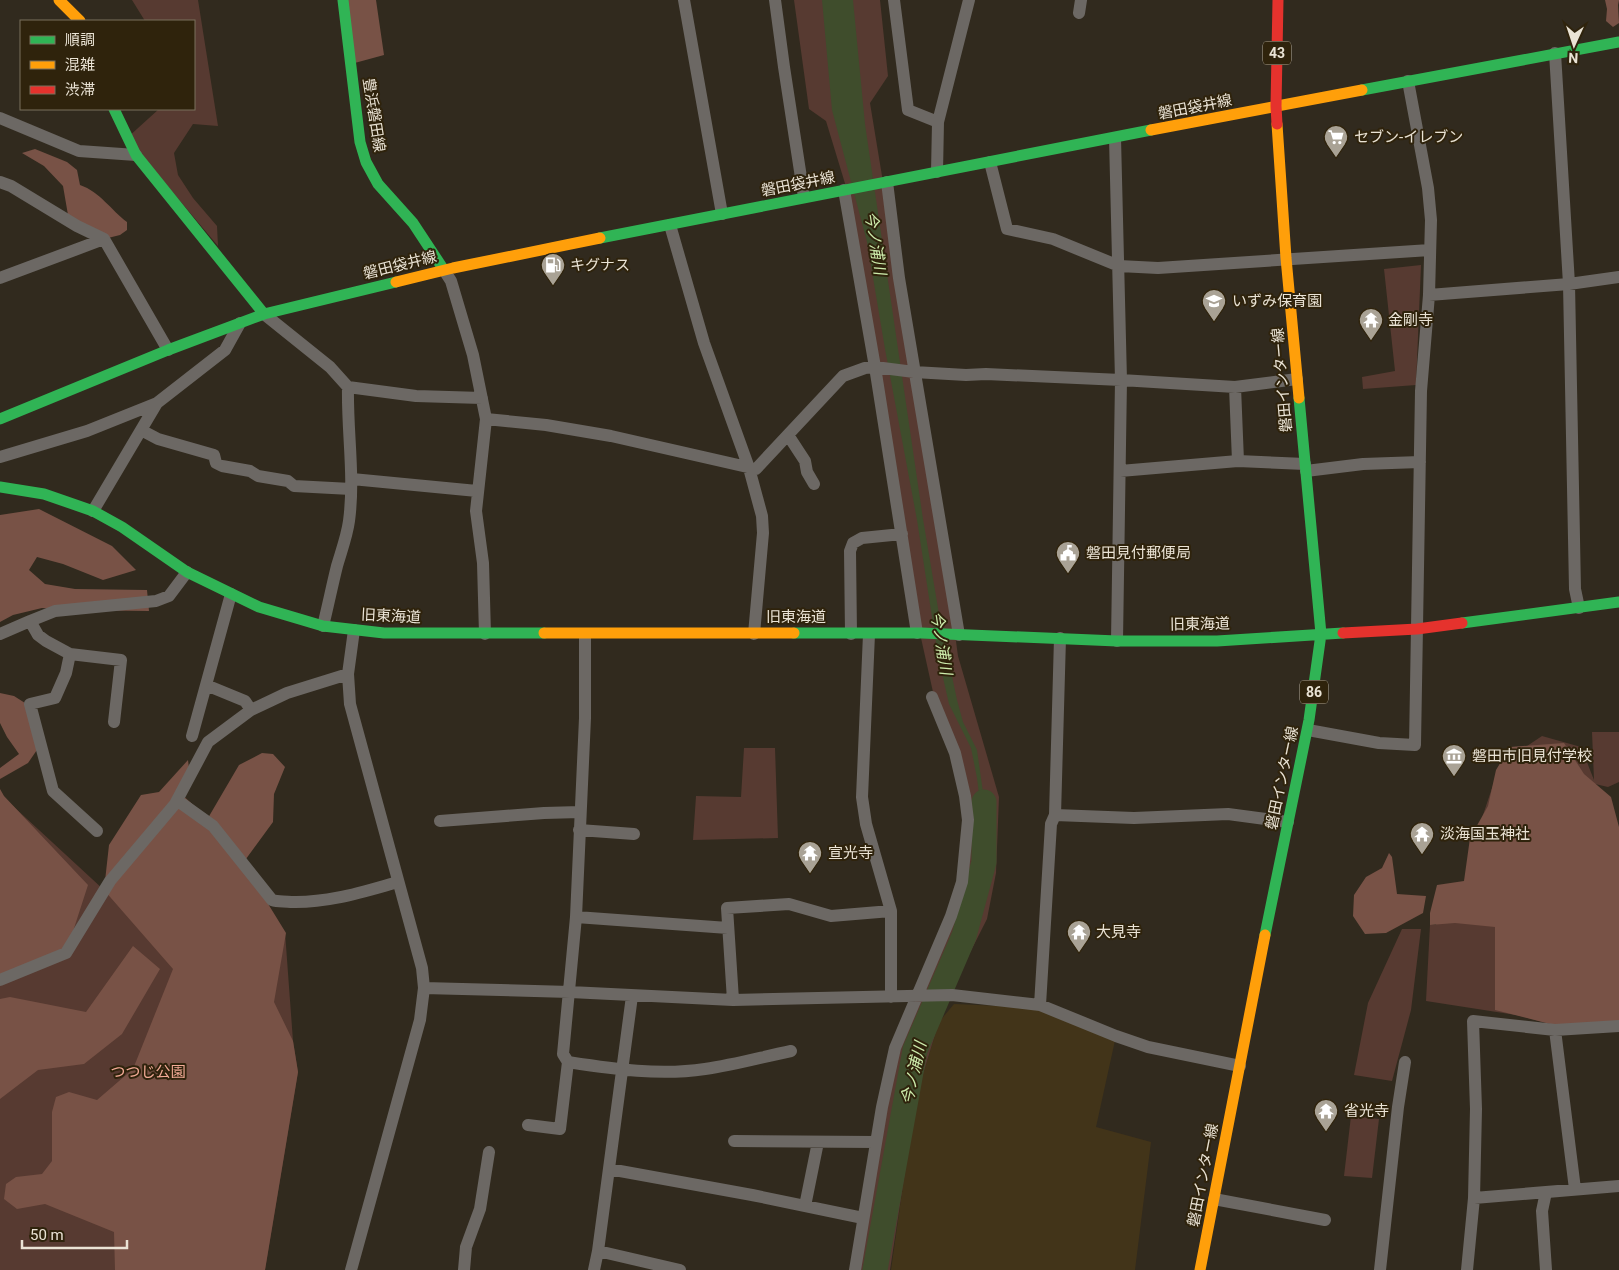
<svg xmlns="http://www.w3.org/2000/svg" width="1619" height="1270" font-family="Roboto,'Noto Sans JP',sans-serif">
  <rect width="100%" height="100%" fill="#312a1e"/>
  <path fill="#423419" d="M954,1004L1048,1008L1116,1036L1096,1127L1151,1142L1135,1270H891L915,1100L939,1022Z"/>
  <path fill="#573a31" d="M132,0H198L218,126L193,124L174,153L178,175L193,198L217,226L218,246L127,138L159,109H194V21H145Z
    M794,0H880L888,76L870,103L944,553L958,656L999,797L996,873L987,919L945,1002L917,1094L890,1270H855L897,1044L962,889L967,811L933,692L917,620L847,190L826,121L809,109Z
    M1421,265L1416,385L1363,389L1362,377L1395,371L1384,269Z
    M1592,732H1619V782L1608,787L1595,784L1558,1026L1516,1015L1426,1001L1430,925H1436L1437,917L1464,882L1483,815L1500,764L1542,736L1581,747L1594,780Z
    M744,748H775L778,838L693,840L696,796L741,797Z
    M0,794L104,890L285,932L293,1041L298,1072L265,1270H0Z
    M1402,929H1421L1411,1010L1392,1081L1354,1075L1368,1003Z
    M1351,1116L1379,1119L1372,1178L1344,1176Z"/>
  <path fill="#785246" d="M343,0H376L384,55L351,64Z
    M1605,0H1619L1618,5L1619,23L1613,27L1606,21L1607,9Z
    M35,149L67,162L77,170L80,185C100,192 111,210 127,222V230L120,235L104,239L68,215L63,186L44,166L22,153Z
    M39,509L112,546L136,570L103,580L63,564L37,557L29,570L45,584L75,589L147,590L149,611L70,610L42,608L13,615L0,622V515Z
    M0,693L14,696L25,703L39,747L28,763L0,779V768L19,754L7,737L0,723Z
    M1564,743L1584,774L1611,797L1619,827V1024L1558,1026L1495,1010V927L1455,923L1430,925V913L1437,885L1464,881L1470,838L1488,806L1496,770L1510,747Z
    M262,753L273,754L285,767L274,794L273,822L243,863L286,933L274,1002L293,1041L298,1072L265,1270H115L114,1232L45,1204L17,1209L4,1199L6,1184L16,1177L42,1174L52,1161V1112L56,1097L69,1092L97,1100L133,1069L173,969L104,890L109,845L141,795L159,792L188,760L189,768L181,794L208,818L239,765Z
    M0,789L4,796L88,885L66,953L0,982Z
    M1389,853L1392,857L1397,894L1426,896L1423,913L1386,933L1365,934L1353,916L1354,895L1366,877L1382,868Z
    M133,946L160,969L122,1034L84,1064L38,1070L0,1099V999L10,997L86,1012Z"/>
  <path fill="#3f4d2c" d="M822,0H853L865,124L923,519L939,614L957,700L963,722L977,750L987,820L984,834L977,778L971,748L949,704L938,656L917,520L885,349L867,242L832,110Z"/>
  <g fill="none" stroke-linecap="round" stroke-linejoin="round">
    <path stroke="#3f4d2c" stroke-width="25" d="M875,1270L915,1050L964,936L984,862V802"/>
    <path stroke="#6c6864" stroke-width="12" d="M684,0L722,214
      M775,0L784,67L804,197
      M894,0L908,110L938,122
      M1079,13L1081,0
      M1555,53L1569,284L1575,589L1579,608
      M0,118L79,151L136,155
      M1115,138L1121,380L1117,641
      M990,162L1007,229L1053,239L1119,266L1158,268L1430,250
      M937,172L938,122L969,0
      M0,182L11,186L77,226L104,239L168,350
      M887,182L899,278L959,635
      M844,190L875,367L917,633
      M670,225L704,343L749,468L762,516L763,533L754,634
      M444,270L451,281L473,355L486,419L476,511L483,563L485,634
      M0,278L104,239
      M1429,295L1569,284L1619,277
      M264,314L330,367L348,387L416,396L482,398
      M1235,387L1238,461
      M486,419L546,425L611,436L756,469L843,376L865,368L875,367L914,372L966,375L986,374L1121,380L1235,387L1297,379
      M141,430L158,439L214,455L216,463L222,466L250,471L258,476L288,481L294,486L351,489
      M788,435L805,461L807,472L814,484
      M0,457L87,431L157,403
      M1120,471L1238,461L1305,464
      M1306,471L1363,464L1420,462
      M352,479L477,491
      M93,511L157,403L225,350L240,323
      M30,621L38,635L46,641L70,654L66,673L55,698L30,704L53,791L97,831
      M323,626C328,606 332,586 337,566C341,552 347,536 349,521C355,476 347,432 348,387
      M0,634L30,621L55,611L156,601L169,596L187,572
      M585,634V718L576,917L563,1054L568,1062C614,1069 659,1076 705,1069C734,1065 762,1057 791,1051
      M851,634L850,551L853,543L862,538L902,534
      M869,634L862,797L866,824L891,911V997
      M70,654L121,660L114,722
      M206,685L245,701L251,710
      M1308,730L1379,743L1415,745L1421,391L1429,295L1431,220L1428,188L1408,81
      M192,736L231,594
      M178,801L213,826L272,900C278,902 284,901 291,902C329,903 362,892 398,882
      M1055,815L1134,818L1228,814L1288,822
      M440,821L544,813L580,812
      M579,830L634,834
      M576,917L728,928
      M0,980L66,953L110,881L175,804L208,742L251,710L287,693L348,674
      M424,988L570,992L733,1000L952,995L1040,1005L1116,1036L1148,1047L1240,1066
      M733,1000L727,908L789,904L831,916L891,911
      M1040,1005L1051,824L1055,815L1060,638
      M1555,1030L1575,1189
      M528,1125L560,1129L568,1062
      M734,1141L876,1142
      M609,1169L752,1195L863,1218
      M1474,1198L1476,1109L1473,1021L1555,1030L1619,1026
      M1214,1199L1325,1220
      M805,1206L818,1142
      M598,1251L680,1270
      M351,1270L420,1020L424,988L422,968L350,704L348,674L354,630
      M464,1270L466,1247L480,1209L489,1152
      M594,1270L598,1251L632,996
      M855,1270L882,1107L895,1048L951,916L962,882L968,820L965,796L955,753L932,697
      M1380,1270L1398,1107L1405,1062
      M1467,1270L1474,1198L1619,1186
      M1546,1270L1542,1211L1546,1192"/>
    <path stroke="#30b455" stroke-width="11" d="M343,0L360,142L366,162L378,184L413,223L444,270
      M1362,90L1619,42
      M114,109L136,155L264,314
      M600,238L1151,130
      M0,419L168,350L264,314L396,282
      M0,487L44,494L93,511L122,527L187,572L259,607L323,626L384,633H544
      M1462,623L1619,602
      M794,633H922L1117,641H1217L1343,633
      M1265,935L1309,720L1321,634L1299,398"/>
    <path stroke="#ff9f0a" stroke-width="11" d="M59,0L80,21
      M1277,124L1286,258L1299,398
      M1151,130L1362,90
      M396,282L453,268L600,238
      M544,633H794
      M1200,1270L1265,935"/>
    <path stroke="#e5322d" stroke-width="11" d="M1277,124L1276,106L1278,0
      M1343,633L1417,629L1462,623"/>
  </g>
  <defs>
    <g id="supermarket-pin" transform="scale(1.25)"><path d="M0 17L-7.5 6A9.5 9.5 0 1 1 7.5 6Z" fill="#a9a295" stroke="#2f230c"/><path d="M-6-5.5h2.5l.6 2H6L4.5 2H-2.5L-4.4-4H-6ZM-1.5 3.2a1.3 1.3 0 1 0 .1 0ZM3 3.2a1.3 1.3 0 1 0 .1 0Z" fill="#fff"/></g>
    <g id="fuel-pin" transform="scale(1.25)"><path d="M0 17L-7.5 6A9.5 9.5 0 1 1 7.5 6Z" fill="#a9a295" stroke="#2f230c"/><path d="M-5.5-6h7V0h2V4h1.3V-2.5L3-4.5l.8-.8L6-3V5H2.5V1h-1V6h-7ZM-4.2-4.7v3.2H.2V-4.7Z" fill="#fff"/></g>
    <g id="school-pin" transform="scale(1.25)"><path d="M0 17L-7.5 6A9.5 9.5 0 1 1 7.5 6Z" fill="#a9a295" stroke="#2f230c"/><path d="M0-5L7-2L0 1L-7-2ZM-4 1L0 2.5L4 1V4Q0 6-4 4Z" fill="#fff"/></g>
    <g id="temple-pin" transform="scale(1.25)"><path d="M0 17L-7.5 6A9.5 9.5 0 1 1 7.5 6Z" fill="#a9a295" stroke="#2f230c"/><path d="M0-6L5-2H3V0L6.5 2.5H4V6H1.5V3h-3V6H-4V2.5H-6.5L-3 0V-2H-5Z" fill="#fff"/></g>
    <g id="civic-pin" transform="scale(1.25)"><path d="M0 17L-7.5 6A9.5 9.5 0 1 1 7.5 6Z" fill="#a9a295" stroke="#2f230c"/><path d="M-.6-6.5H3V-4.5H.6V-3L4-1V1h2V6H-6V1h2V-1L-.6-3ZM-1.2 2.5V6h2.4V2.5Z" fill="#fff"/></g>
    <g id="museum-pin" transform="scale(1.25)"><path d="M0 17L-7.5 6A9.5 9.5 0 1 1 7.5 6Z" fill="#a9a295" stroke="#2f230c"/><path d="M0-6L6-3V-2H-6V-3ZM-5-1h2V3h-2ZM-1-1h2V3h-2ZM3-1h2V3H3ZM-6 4H6V6H-6Z" fill="#fff"/></g>
  </defs>
  <g fill-rule="evenodd">
    <use href="#supermarket-pin" x="1336" y="137"/>
    <use href="#fuel-pin" x="553" y="265"/>
    <use href="#school-pin" x="1214" y="301"/>
    <use href="#temple-pin" x="1371" y="320"/>
    <use href="#civic-pin" x="1068" y="553"/>
    <use href="#museum-pin" x="1454" y="756"/>
    <use href="#temple-pin" x="1422" y="834"/>
    <use href="#temple-pin" x="810" y="853"/>
    <use href="#temple-pin" x="1079" y="932"/>
    <use href="#temple-pin" x="1326" y="1111"/>
  </g>
  <g text-anchor="middle" stroke-width="4" stroke-linejoin="round" paint-order="stroke">
    <g fill="#2f230c" stroke="#b2a999" stroke-width="1">
      <rect x="1263" y="41.5" width="28" height="23" rx="4"/>
      <rect x="1300" y="680.5" width="28" height="23" rx="4"/>
    </g>
    <g font-size="14" font-weight="bold" fill="#eae3d5">
      <text x="1277" y="58">43</text>
      <text x="1314" y="697">86</text>
    </g>
    <g font-size="15" fill="#eae3d5" stroke="#2f230c">
      <text transform="translate(1195 107) rotate(-11)" y="5">磐田袋井線</text>
      <text transform="translate(374 115) rotate(81)" y="5">豊浜磐田線</text>
      <text transform="translate(798 184) rotate(-11)" y="5">磐田袋井線</text>
      <text transform="translate(400 265) rotate(-14)" y="5">磐田袋井線</text>
      <text transform="translate(1282 380) rotate(-95)" y="5">磐田インター線</text>
      <text transform="translate(391 616) rotate(3)" y="5">旧東海道</text>
      <text x="796" y="622">旧東海道</text>
      <text transform="translate(1200 624) rotate(-1)" y="5">旧東海道</text>
      <text transform="translate(1282 778) rotate(-78)" y="5">磐田インター線</text>
      <text transform="translate(1203 1175) rotate(-79)" y="5">磐田インター線</text>
    </g>
    <g font-size="15" fill="#eae3d5" stroke="#2f230c" text-anchor="start">
      <text x="1354" y="142">セブン-イレブン</text>
      <text x="570" y="270">キグナス</text>
      <text x="1232" y="306">いずみ保育園</text>
      <text x="1388" y="325">金剛寺</text>
      <text x="1086" y="558">磐田見付郵便局</text>
      <text x="1472" y="761">磐田市旧見付学校</text>
      <text x="1440" y="839">淡海国玉神社</text>
      <text x="828" y="858">宣光寺</text>
      <text x="1096" y="937">大見寺</text>
      <text x="1344" y="1116">省光寺</text>
    </g>
    <g font-size="15" fill="#f3ab97" stroke="#2f230c">
      <text x="148" y="1077">つつじ公園</text>
    </g>
    <g font-size="16" font-style="italic" fill="#cdecac" stroke="#2f230c">
      <text transform="translate(876 243) rotate(81)" y="6">今ノ浦川</text>
      <text transform="translate(942 643) rotate(81)" y="6">今ノ浦川</text>
      <text transform="translate(913 1073) rotate(-77)" y="6">今ノ浦川</text>
    </g>
  </g>
  <rect x="20" y="20" width="175" height="90" fill="#2f230c" stroke="#7a705c"/>
  <rect x="30" y="36" width="25" height="8" fill="#30b455" stroke="#7a705c"/>
  <text x="65" y="45" font-size="15" fill="#eae3d5">順調</text>
  <rect x="30" y="61" width="25" height="8" fill="#ff9f0a" stroke="#7a705c"/>
  <text x="65" y="70" font-size="15" fill="#eae3d5">混雑</text>
  <rect x="30" y="86" width="25" height="8" fill="#e5322d" stroke="#7a705c"/>
  <text x="65" y="95" font-size="15" fill="#eae3d5">渋滞</text>
  <g transform="translate(1574 45) rotate(183)" stroke="#2f230c" stroke-width="4" paint-order="stroke">
  <path d="M0-4L9 19L0 12L-9 19Z" fill="#eae3d5"/>
  <text y="-8" font-size="14" font-weight="bold" text-anchor="middle" fill="#eae3d5">N</text>
  </g>
  <path d="M22 1240v8h105v-8" fill="none" stroke="#eae3d5" stroke-width="2.5"/>
  <text x="30" y="1240" font-size="15" fill="#eae3d5" stroke="#2f230c" stroke-width="4" paint-order="stroke">50 m</text>
</svg>
